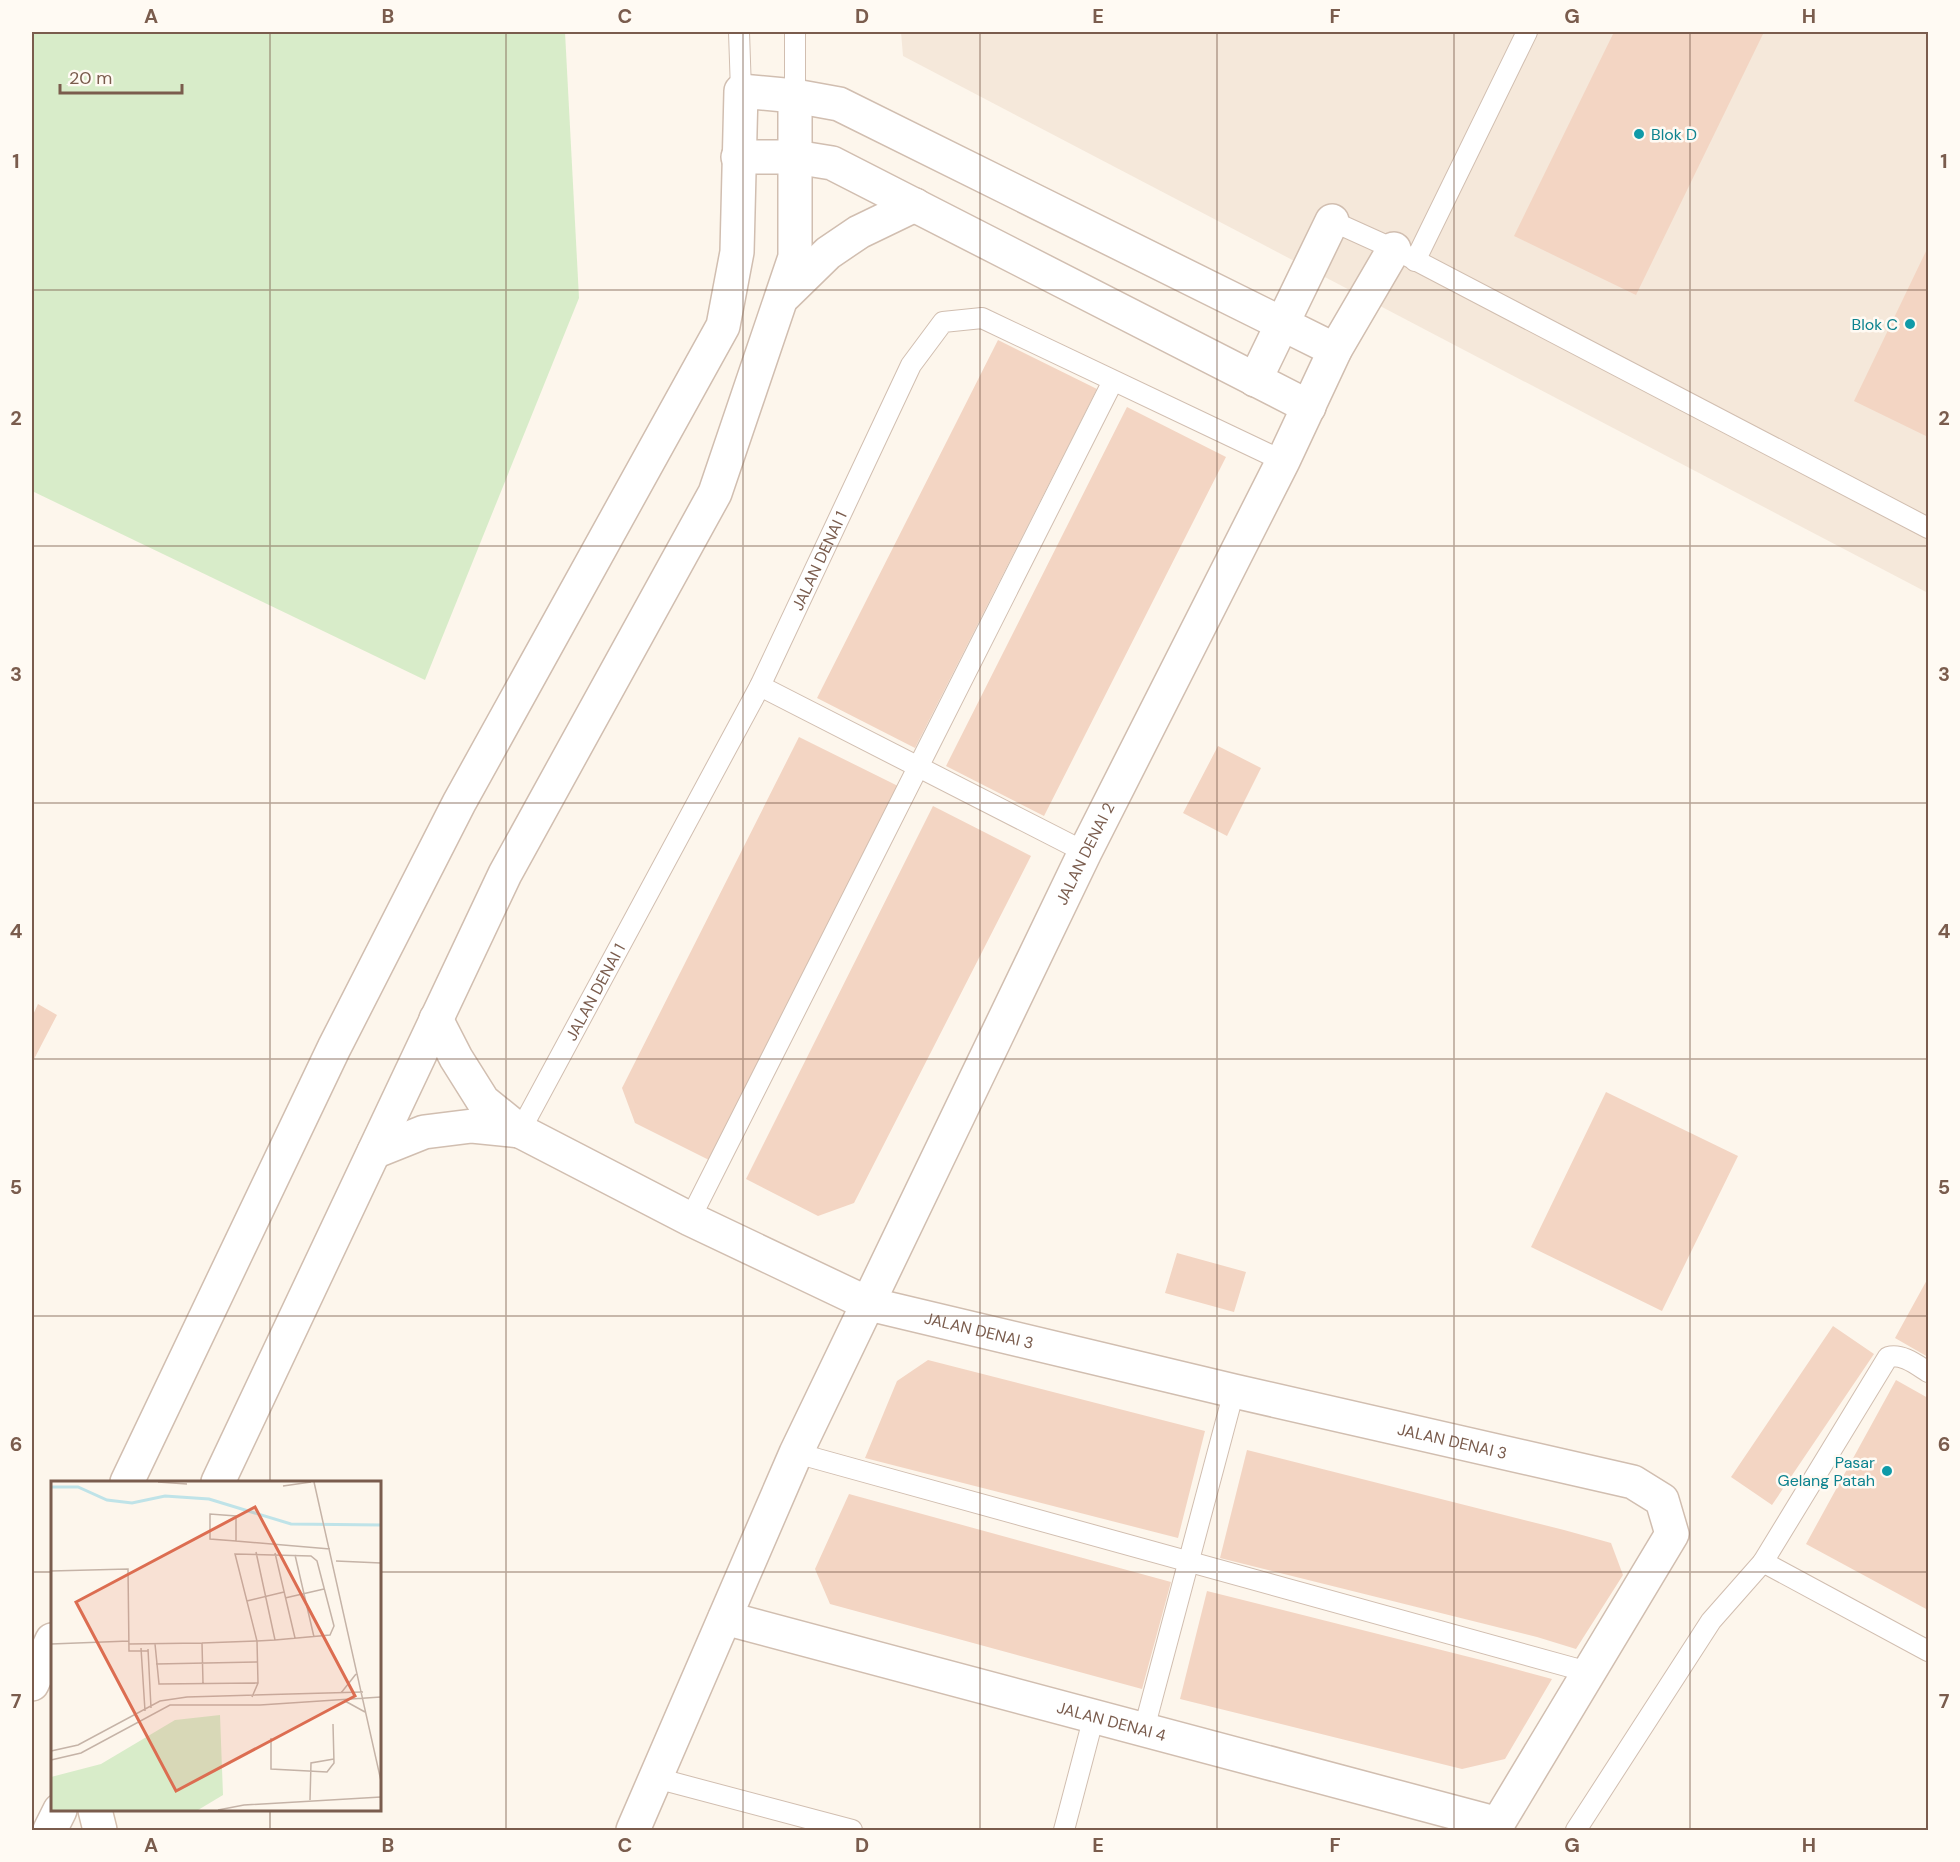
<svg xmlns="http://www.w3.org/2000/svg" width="1960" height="1862" font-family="'DM Sans',sans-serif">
  <rect width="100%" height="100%" fill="#fdf6ec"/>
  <path fill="#f5e8da" d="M901,32H1928V593L903,56Z"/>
  <path fill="#d8ecc9" d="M32,32H565L579,298L425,680L32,491Z"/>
  <path fill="#f3d5c3" d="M1614,32H1764L1636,295L1514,236Z
    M1928,247V437L1854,401Z
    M998,340L1097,389L915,748L817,698Z
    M1127,407L1226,457L1044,816L946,766Z
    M799,737L898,786L709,1160L635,1123L622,1088Z
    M1218,746L1261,768L1227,836L1183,813Z
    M933,806L1031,856L854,1203L818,1216L746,1179Z
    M38,1004L57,1015L32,1063V1017Z
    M1606,1092L1738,1156L1662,1311L1531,1247Z
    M1177,1253L1246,1272L1234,1312L1165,1293Z
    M1928,1278V1357L1895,1338Z
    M1833,1326L1874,1354L1772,1505L1731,1477Z
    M928,1360L1205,1431L1178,1538L865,1458L897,1381Z
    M1896,1380L1928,1398V1610L1806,1544Z
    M1247,1450L1564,1530L1611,1543L1623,1575L1576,1649L1537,1637L1220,1558Z
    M849,1494L1171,1582L1142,1689L830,1604L815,1569Z
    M1207,1591L1489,1662L1552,1679L1505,1759L1462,1769L1180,1699Z"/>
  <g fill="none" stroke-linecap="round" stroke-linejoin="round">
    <g stroke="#d1beb0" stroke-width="22">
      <g id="lane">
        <path d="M739,32L741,91"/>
        <path d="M795,96V32"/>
        <path d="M1332,221L1394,249L1928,528"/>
        <path d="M1415,261L1527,32"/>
        <path d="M760,686L1085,852"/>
        <path id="s1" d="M520,1131L760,686L911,365L943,322L982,318L1283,461"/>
        <path d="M690,1219L1113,381"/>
        <path d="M796,1453L1588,1672"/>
        <path d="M1763,1562L1888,1357C1902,1353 1917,1365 1928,1372"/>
        <path d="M1144,1729L1234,1391"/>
        <path d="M656,1778L852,1830"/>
        <path d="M1064,1830L1094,1716"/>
        <path d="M1576,1830L1711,1621L1763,1562L1928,1651"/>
      </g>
    </g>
    <g stroke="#d1beb0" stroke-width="36">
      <g id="street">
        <path d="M738,157H795L832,163L1309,407"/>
        <path d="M785,295L828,253L859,232L915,205"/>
        <path d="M1255,380L1332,221"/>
        <path id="s2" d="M436,1019L456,1058L483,1101L520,1131L690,1219L869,1304L1234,1391L1633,1482L1662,1500L1672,1534L1494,1830"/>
        <path d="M374,1152L424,1132L472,1126L520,1131"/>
        <path d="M127,1482L334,1048L459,803L723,326L737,252L741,91L795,96L839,104L1335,350"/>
        <path d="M218,1482L505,874L715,493L795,257V96"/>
        <path id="s3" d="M725,1618L1498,1824"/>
        <path d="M32,1684L52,1640"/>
        <path d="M50,1830L60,1810"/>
        <path id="s4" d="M633,1830L796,1453L1085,852L1283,461L1335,350L1394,249"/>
      </g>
    </g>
    <g stroke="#d6c0b0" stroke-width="36">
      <path id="secondary" d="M95,1810L100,1830"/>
    </g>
    <use href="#lane" stroke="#fff" stroke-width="20"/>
    <use href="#street" stroke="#fff" stroke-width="33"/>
    <use href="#secondary" stroke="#fff" stroke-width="33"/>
  </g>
  <path fill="none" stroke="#7a5c4d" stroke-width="1.5" stroke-opacity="0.55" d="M270,32V1482M506,32V1830M743,32V1830M980,32V1830M1217,32V1830M1454,32V1830M1690,32V1830M32,290H1928M32,546H1928M32,803H1928M32,1059H1928M32,1316H1928M32,1572H52M380,1572H1928M270,1810V1830"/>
  <g fill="#0f9aa8" stroke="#fffaf3" stroke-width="2">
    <circle cx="1639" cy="134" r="6"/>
    <circle cx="1910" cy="324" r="6"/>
    <circle cx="1887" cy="1471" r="6"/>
  </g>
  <g text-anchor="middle" stroke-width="5" stroke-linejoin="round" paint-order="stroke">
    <g font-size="16" fill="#0d838f" stroke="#fffaf3" text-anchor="end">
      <text x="1651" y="140" text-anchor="start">Blok D</text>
      <text x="1898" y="330">Blok C</text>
      <text x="1875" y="1468">Pasar<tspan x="1875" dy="18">Gelang Patah</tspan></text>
    </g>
    <g font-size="16" fill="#7a5c4d" stroke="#fffaf3">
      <text dy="6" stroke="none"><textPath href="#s1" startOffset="644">JALAN DENAI 1</textPath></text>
      <text dy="6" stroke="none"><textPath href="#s4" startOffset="1076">JALAN DENAI 2</textPath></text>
      <text dy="6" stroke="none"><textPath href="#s1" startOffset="158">JALAN DENAI 1</textPath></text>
      <text dy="6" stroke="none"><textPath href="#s2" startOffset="645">JALAN DENAI 3</textPath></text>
      <text dy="6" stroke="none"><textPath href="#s2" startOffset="1131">JALAN DENAI 3</textPath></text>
      <text dy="6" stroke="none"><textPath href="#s3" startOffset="400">JALAN DENAI 4</textPath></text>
    </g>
  </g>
  <g transform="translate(51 1481)">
    <rect width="330" height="330" fill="#fdf6ec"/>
    <path d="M169,234L172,314L147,329H0V296L50,283L124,239Z" fill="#d8ecc9"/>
    <path fill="none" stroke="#bfe3e8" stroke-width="3" d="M0,6H27L56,19L81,22L114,15L158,18L240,43L330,44"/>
    <path fill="none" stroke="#c5b3a7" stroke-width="1.5" d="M107,1L136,3M263,1L330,300M232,5L260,1M185,60L159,58V33L185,35V60L279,68M205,71L224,159M224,72L244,157M244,74L263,156M285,80L330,82M0,90L77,88L78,170H97M234,117L273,108M196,120L233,111M151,162L152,202M0,163L78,160M78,163L151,162L206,160L224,159L279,154L283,145L266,80L260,75L184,73L206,160L207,202L201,216M104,163L108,203L207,202M90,167L94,230M97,168L100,227M105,183L207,181M290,212L305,193M294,220L314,231M220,257V288L276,291L283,282L282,243M0,270L27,264L109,220L136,216L312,211M0,279L30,272L119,224H209L330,216M259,319L260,282L283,278M167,329L193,324L330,316"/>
    <path fill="#dc6d51" fill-opacity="0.15" stroke="#dc6d51" stroke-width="3" d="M204,26L304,215L125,310L25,121Z"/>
    <rect width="330" height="330" fill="none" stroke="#7a5c4d" stroke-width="3"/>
  </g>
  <rect width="1960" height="1862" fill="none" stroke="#fffaf3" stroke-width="66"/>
  <path d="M60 84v9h122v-9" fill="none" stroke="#7a5c4d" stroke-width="3"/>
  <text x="69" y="84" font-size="18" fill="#7a5c4d" stroke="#fffaf3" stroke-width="4.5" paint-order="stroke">20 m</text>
  <rect x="33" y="33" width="1894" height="1796" fill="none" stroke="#7a5c4d" stroke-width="2"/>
  <g font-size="20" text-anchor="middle" font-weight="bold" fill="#7a5c4d">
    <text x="151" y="23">A</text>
    <text x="388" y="23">B</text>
    <text x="625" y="23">C</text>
    <text x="862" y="23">D</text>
    <text x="1098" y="23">E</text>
    <text x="1335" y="23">F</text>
    <text x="1572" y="23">G</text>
    <text x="1809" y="23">H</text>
    <text x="16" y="168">1</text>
    <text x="1944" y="168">1</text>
    <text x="16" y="425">2</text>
    <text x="1944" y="425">2</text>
    <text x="16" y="681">3</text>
    <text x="1944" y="681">3</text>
    <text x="16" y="938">4</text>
    <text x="1944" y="938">4</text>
    <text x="16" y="1194">5</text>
    <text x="1944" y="1194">5</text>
    <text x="16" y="1451">6</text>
    <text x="1944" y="1451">6</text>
    <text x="16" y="1708">7</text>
    <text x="1944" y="1708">7</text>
    <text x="151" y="1852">A</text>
    <text x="388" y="1852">B</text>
    <text x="625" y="1852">C</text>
    <text x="862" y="1852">D</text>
    <text x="1098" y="1852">E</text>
    <text x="1335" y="1852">F</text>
    <text x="1572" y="1852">G</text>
    <text x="1809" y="1852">H</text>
  </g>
</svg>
